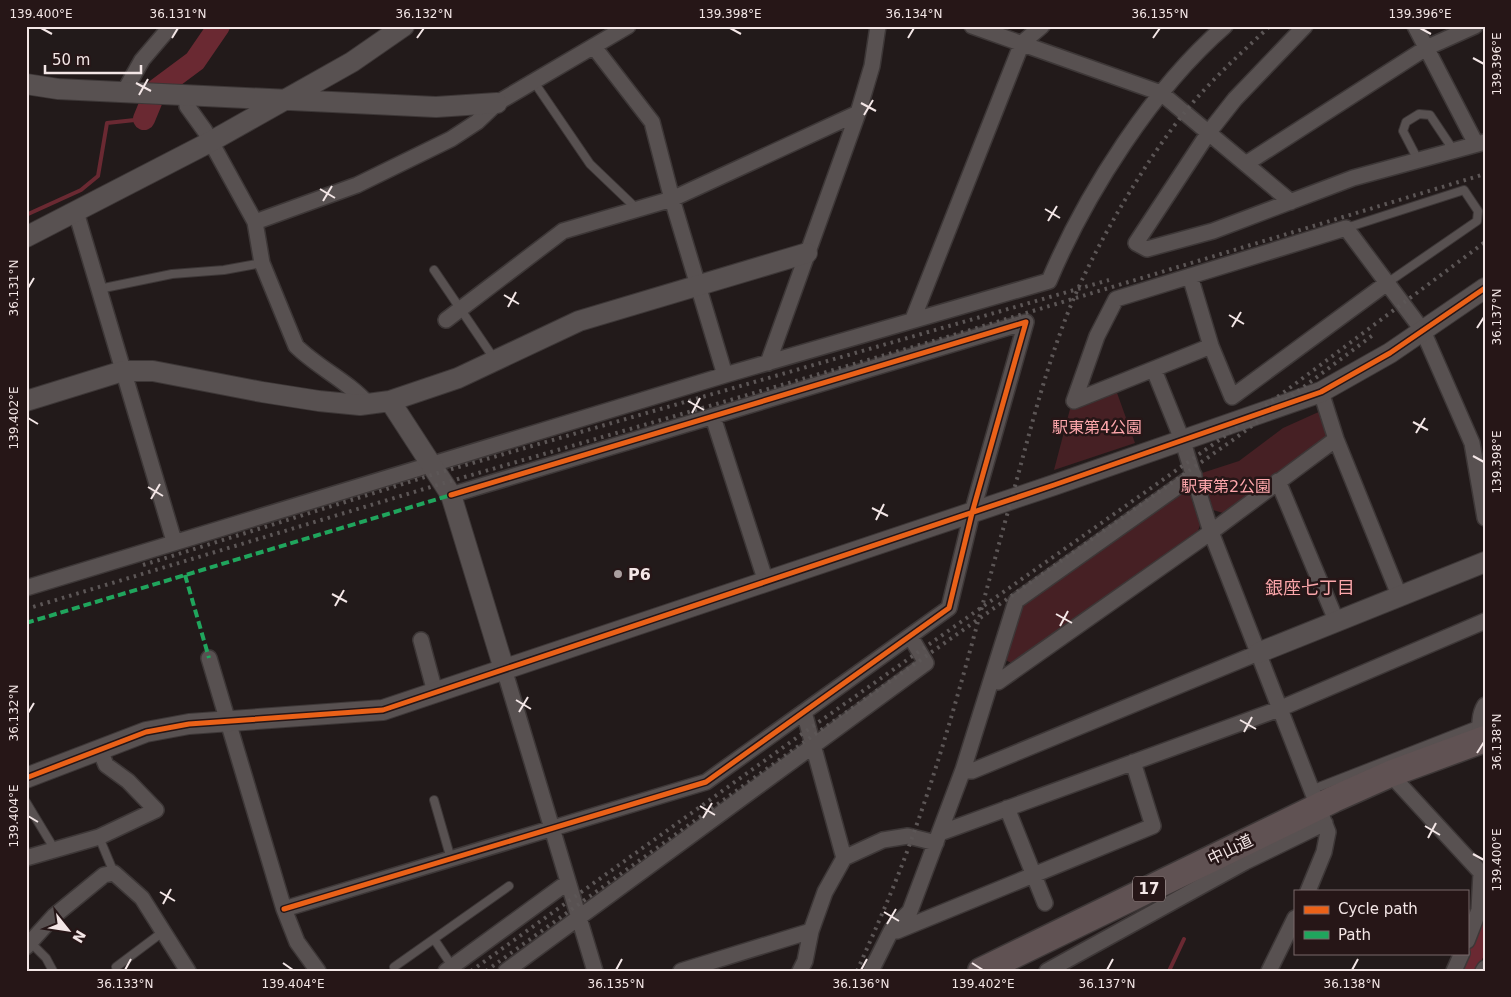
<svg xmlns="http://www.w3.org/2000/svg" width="1511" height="997" font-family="'DejaVu Sans','Noto Sans JP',sans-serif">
  <rect width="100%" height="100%" fill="#221a1a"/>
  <path fill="#462024" d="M1116,390L1135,443L1054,470L1070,409Z
    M1323,410L1332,435L1223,513L1213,510L1202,473L1239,461L1283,428Z
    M1181,488L1189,491L1200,525L1198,531L1013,664L1004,659L1021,604Z"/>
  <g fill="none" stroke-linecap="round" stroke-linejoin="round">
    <path stroke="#6a2932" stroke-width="4" d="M26,215L81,190L98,176L107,123L144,119
      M1169,971L1184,939"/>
    <path stroke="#6a2932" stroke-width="22" d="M144,119L156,90L195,61L219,26
      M1464,971L1485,929"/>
    <g stroke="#3d3737" stroke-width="10">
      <path id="lane" d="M534,82L590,164L637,209
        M1418,160L1403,131L1406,122L1419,114L1430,115L1450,145L1452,151
        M1346,228L1464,190L1478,211L1477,221L1387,283
        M434,270L495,360
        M99,289L172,274L224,270L262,263
        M1311,790L1480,724
        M434,800L451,859
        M26,802L55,850
        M99,837L114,873
        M434,939L452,966
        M30,942L46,958L53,971
        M116,967L164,931
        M394,967L509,886"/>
    </g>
    <g stroke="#3d3737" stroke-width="18">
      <path id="street" d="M972,26L1161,93L1291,202
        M1305,26L1235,99L1209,132L1136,243L1147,249L1213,231L1353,178L1485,142
        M1415,26L1476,144
        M594,47L652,122L672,199L725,375
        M124,92L142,60L171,26
        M186,96L187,106L205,131L255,222L262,263L296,346C318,368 348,381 368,404
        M1247,163L1426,48L1475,26
        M76,212L174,541
        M255,222L357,185L451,139L477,122L497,103L628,26
        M1190,276L1211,346L1232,397L1387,283
        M913,319L1022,43L1042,26
        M446,320L563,231L672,199L858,113
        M1211,346L1074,401L1097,336L1116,299L1346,228L1423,331L1472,443L1485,518
        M768,363L858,113L872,66L878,26
        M1154,370L1183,442L1211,532L1328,832L1324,852L1308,891
        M1321,392L1336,439L1399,595
        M713,417L766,582
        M1278,481L1336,620
        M26,588L725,375L1049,281C1086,193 1153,88 1225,26
        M421,640L435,692
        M209,658L284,909L297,942L318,971
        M504,669L595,971
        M993,681L998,682L1211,532L1336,439
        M804,712L844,858
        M1481,741C1480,728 1478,716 1485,705
        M963,770L1016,601L1194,475
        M1390,774L1485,877
        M1007,808L1045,903
        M940,833L1279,709L1485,621
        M26,858L99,837L156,810L128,781L106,765L100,750
        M284,909L706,782L949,608L972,513L1026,322L451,495
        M893,930L897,931L1153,826L1133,762
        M1467,941L1479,910L1481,873
        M26,947L54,916L104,875L114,873L142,898L188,971
        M446,971L568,882
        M506,971L926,663L910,636
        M681,971L811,931
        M800,971L805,961L811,931L825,892L844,858L883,840L908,836L936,843
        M871,971L892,929L910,911L963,770L972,771L1258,653
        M1047,971L1245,862L1325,823
        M1269,971L1295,918
        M1454,971L1462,953
        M1483,971L1485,968"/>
    </g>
    <g stroke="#3d3737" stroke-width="22">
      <path id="secondary" d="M26,84L58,89L436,107L497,103
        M26,237L210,142L352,62L404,26
        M26,401L123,371H153L262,392L319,401L360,405L390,401L458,378L579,321L807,253
        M390,401L451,495L504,669
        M1258,653L1485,562
        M26,778L146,732L189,724L383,710L1054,485L1321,392L1390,353L1485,288"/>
    </g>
    <g stroke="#3d3737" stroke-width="29">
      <path id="highway" d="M981,971L1334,799L1390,774L1485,739"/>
    </g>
    <use href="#lane" stroke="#585151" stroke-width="8"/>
    <use href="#street" stroke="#585151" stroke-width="15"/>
    <use href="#secondary" stroke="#585151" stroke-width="20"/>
    <use href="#highway" stroke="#605253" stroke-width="26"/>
    <path stroke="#5c5656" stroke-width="4" stroke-dasharray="2.5 5" stroke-linecap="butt" d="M143,565L438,473L1109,280
      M26,609L444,483L947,337L1485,174
      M471,971L799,736L1232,431L1485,242
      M486,971L804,742L1237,437L1373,335
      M857,971C877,926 897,881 913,835C950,733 976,627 1005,522C1028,442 1046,358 1081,282C1107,227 1147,159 1185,112C1210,81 1240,54 1270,26"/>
    <path stroke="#20a55d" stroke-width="4" stroke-dasharray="8 4" stroke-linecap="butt" d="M185,575L209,658
      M26,623L451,495"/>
    <g stroke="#261617" stroke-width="8">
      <path id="cycleway" d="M26,778L146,732L189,724L383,710L1054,485L1321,392L1390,353L1485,288
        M284,909L706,782L949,608L972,513L1026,322L451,495"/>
    </g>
    <use href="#cycleway" stroke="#ea6118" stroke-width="5"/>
  </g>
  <path fill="none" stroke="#f3e6e6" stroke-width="2" d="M41,28L52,34M730,28L741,34M1420,28L1431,34M172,38L178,28M417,38L424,28M908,38L914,28M1153,38L1160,28M1473,58L1484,64M136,83L151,91M139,95L148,79M861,103L876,111M864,115L873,100M320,189L335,198M323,201L332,186M1045,209L1060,218M1048,221L1057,206M28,288L34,278M504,295L519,304M508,307L516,292M1229,315L1244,324M1232,327L1241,312M1477,328L1484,317M688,401L704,410M692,413L700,398M28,418L38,424M1413,422L1428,430M1416,433L1425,418M1473,456L1484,462M148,487L163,496M151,499L160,484M872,508L888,516M876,520L884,504M332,594L347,602M335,606L344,590M1056,614L1072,623M1060,626L1068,611M516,700L531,709M519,712L528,697M28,713L34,703M1240,720L1256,729M1244,732L1252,717M1477,753L1484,742M700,806L715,815M28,816L38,822M703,818L712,803M1425,826L1440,835M1428,838L1436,823M1473,854L1484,860M160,892L175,901M163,904L171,889M884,912L899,921M887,924L896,909M283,963L293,970M972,963L983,970M125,970L131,959M616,970L622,959M861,970L867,959M1107,970L1113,959M1352,970L1358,959"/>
  <circle fill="#aa9f9f" stroke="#261617" stroke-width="2" cx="618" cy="574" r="5"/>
  <g text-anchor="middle" stroke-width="5" stroke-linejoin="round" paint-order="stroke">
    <rect fill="#261617" stroke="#b6a8a8" stroke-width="1" x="1133" y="876.5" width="32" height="25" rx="4"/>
    <g font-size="15" font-weight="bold" fill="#f3e6e6">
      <text x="1149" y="894">17</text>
    </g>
    <g font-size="16" fill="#fea7ac" stroke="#261617">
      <text x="1097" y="433">駅東第4公園</text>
      <text x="1226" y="492">駅東第2公園</text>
    </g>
    <g font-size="16" font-weight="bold" fill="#f3e6e6" stroke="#261617" text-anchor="start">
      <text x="628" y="580">P6</text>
    </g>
    <g font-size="16" fill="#f3e6e6" stroke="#261617">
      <text transform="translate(1230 849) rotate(-26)" y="6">中山道</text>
    </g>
    <g font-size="18" fill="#faa6aa" stroke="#261617">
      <text x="1310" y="594">銀座七丁目</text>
    </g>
  </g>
  <rect width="1511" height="997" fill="none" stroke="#261617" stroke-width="55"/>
  <rect x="1294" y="890" width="175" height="65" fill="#261617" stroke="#78696a"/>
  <rect x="1304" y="906" width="25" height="8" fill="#ea6118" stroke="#78696a"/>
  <text x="1338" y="914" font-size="15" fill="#f3e6e6">Cycle path</text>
  <rect x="1304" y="931" width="25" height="8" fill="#20a55d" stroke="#78696a"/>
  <text x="1338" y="940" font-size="15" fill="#f3e6e6">Path</text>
  <g transform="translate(68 930) rotate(120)" stroke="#261617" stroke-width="4" paint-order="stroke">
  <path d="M0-4L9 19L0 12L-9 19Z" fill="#f3e6e6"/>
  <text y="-8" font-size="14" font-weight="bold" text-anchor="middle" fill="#f3e6e6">N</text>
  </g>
  <path d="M45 65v8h96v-8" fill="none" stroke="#f3e6e6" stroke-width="2.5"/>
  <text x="52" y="65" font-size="15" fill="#f3e6e6" stroke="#261617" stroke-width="4" paint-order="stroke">50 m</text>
  <rect x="28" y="28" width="1456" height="942" fill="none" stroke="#f3e6e6" stroke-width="2"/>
  <g font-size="12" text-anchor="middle" fill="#f3e6e6">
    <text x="41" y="18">139.400°E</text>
    <text x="178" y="18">36.131°N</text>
    <text x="424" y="18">36.132°N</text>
    <text x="730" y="18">139.398°E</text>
    <text x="914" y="18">36.134°N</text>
    <text x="1160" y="18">36.135°N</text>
    <text x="1420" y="18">139.396°E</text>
    <text transform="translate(1497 64) rotate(-90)" y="4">139.396°E</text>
    <text transform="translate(14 288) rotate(-90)" y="4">36.131°N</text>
    <text transform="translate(1497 317) rotate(-90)" y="4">36.137°N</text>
    <text transform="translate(14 418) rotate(-90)" y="4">139.402°E</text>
    <text transform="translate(1497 462) rotate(-90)" y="4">139.398°E</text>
    <text transform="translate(14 713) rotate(-90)" y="4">36.132°N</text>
    <text transform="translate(1497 742) rotate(-90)" y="4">36.138°N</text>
    <text transform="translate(14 816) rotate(-90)" y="4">139.404°E</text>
    <text transform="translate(1497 860) rotate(-90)" y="4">139.400°E</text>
    <text x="125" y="988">36.133°N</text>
    <text x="293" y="988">139.404°E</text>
    <text x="616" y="988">36.135°N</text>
    <text x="861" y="988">36.136°N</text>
    <text x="983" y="988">139.402°E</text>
    <text x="1107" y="988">36.137°N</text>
    <text x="1352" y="988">36.138°N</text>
  </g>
</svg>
